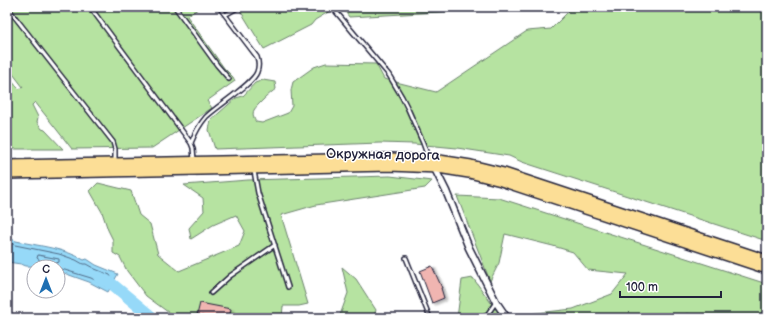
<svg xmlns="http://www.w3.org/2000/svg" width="774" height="325" font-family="'Balsamiq Sans',sans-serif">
  <defs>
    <filter id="shadow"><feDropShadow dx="3" dy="2" stdDeviation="1" flood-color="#0004"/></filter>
  </defs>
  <rect width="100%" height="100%" fill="#fff"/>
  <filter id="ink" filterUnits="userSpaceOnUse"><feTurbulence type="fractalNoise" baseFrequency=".025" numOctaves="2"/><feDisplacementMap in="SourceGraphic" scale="8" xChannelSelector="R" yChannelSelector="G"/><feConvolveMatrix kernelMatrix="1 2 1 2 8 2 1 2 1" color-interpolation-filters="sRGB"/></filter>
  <g filter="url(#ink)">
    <path fill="#b6e3a1" stroke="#6c826e" d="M7,7H201L187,16L224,68L233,77L235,81L207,101L212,108L152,148L72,149L35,102L32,105L38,117L37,122L42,129L45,130L63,149H7V76L19,89L23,87L7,66Z
      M238,7H328L330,11L315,20L311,25L264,49Z
      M342,7H531L349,17Z
      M547,7H767V241L522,162L509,156L457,148L414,144L380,143L215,149L209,130L211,120L236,98L243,96L255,83L263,80L275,82L276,89C271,92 257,105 254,110C252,114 254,119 256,122L262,123L288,113L292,106L291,90L293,82L314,67L326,63L376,64L384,79L436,92L527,31L551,29L570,10Z
      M390,176L432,181L425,188L316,205L281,215L308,304L299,306H283L282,318H176L146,296L127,271L120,257L113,253V240L108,230L102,212L90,191L98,183L131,191L139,215L150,224L158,254L179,271L239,246L245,231L236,215L213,225L191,239L189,228L204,211L203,198L184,185L248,180Z
      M457,196L499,198L767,284V318H693V316L687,313L683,318H519V315L573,309L612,294L628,274L588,270L573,252L553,246L505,234L499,263L490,281Z
      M342,267L356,279L376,310L373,318H339L348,293Z
      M473,278L502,318H457L462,280Z"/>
    <path fill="#96d9f8" stroke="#6890ac" d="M7,236H10L9,238L16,241C39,246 64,248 84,260L87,259L96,265L118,274L108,292L89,282L58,271V267L26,266L21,264L7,262Z"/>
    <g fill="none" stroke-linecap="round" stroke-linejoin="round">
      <path stroke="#506b87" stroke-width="1" d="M7,241L15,245L59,254L76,260L83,264H86L95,269L110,275L111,277L107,285L105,286L91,278L58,268
        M43,267L42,262L37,258L38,255L59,259V262L54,264L51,267"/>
      <path stroke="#96d9f8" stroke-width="12" d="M99,277L112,284L153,318"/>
    </g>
    <path fill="#f0b5b1" stroke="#22223b" filter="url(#shadow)" d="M432,266L442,288H441L444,298L432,303L420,271Z
      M200,303L231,309L229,318H212L197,315Z"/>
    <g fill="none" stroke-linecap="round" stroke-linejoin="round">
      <g stroke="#22223b" stroke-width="6">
        <path id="lane" d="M7,7L113,142L115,149V162
          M90,7L191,143L193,148L194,160
          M175,7L217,65L229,79
          M332,7L389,75L402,97L408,109L423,143L428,157
          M225,15L239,7
          M191,143C195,133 199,125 206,117C217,106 253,84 257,72C259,67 259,63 257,57L219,7
          M254,171L258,193L288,287
          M406,258L430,318
          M211,293L230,276L275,245
          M483,318L487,315L496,302"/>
      </g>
      <g stroke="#22223b" stroke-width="9">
        <path id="street" d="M433,165L446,191L469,248L496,302L507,318"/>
      </g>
      <g stroke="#22223b" stroke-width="12">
        <path id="primary" d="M7,165L390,158L439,160L471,165L504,173L767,260
          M7,174L390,166L438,168L469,173L501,181L767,269"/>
      </g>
      <use href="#lane" stroke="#fff" stroke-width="3"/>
      <use href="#street" stroke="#fff" stroke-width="6"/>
      <use href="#primary" stroke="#fcde96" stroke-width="9"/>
    </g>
  </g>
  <g text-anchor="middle" stroke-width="3" stroke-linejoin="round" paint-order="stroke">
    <g font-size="14" fill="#22223b" stroke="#fff">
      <text transform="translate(383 154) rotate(1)" y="5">Окружная дорога</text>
    </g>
  </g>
  <rect width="774" height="325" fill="none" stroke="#fff" stroke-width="24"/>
  <rect x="12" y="12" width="750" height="301" fill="none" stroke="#22223b" stroke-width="1.5" filter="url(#ink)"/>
  <g transform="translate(46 279)"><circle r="19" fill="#ffffff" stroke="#a7a7b1"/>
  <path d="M0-3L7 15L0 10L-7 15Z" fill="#1f6fb2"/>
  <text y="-6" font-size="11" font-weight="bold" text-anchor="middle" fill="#22223b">С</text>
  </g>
  <path d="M620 291v6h101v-6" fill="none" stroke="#22223b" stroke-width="2"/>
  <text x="626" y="291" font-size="12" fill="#22223b" stroke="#ffffff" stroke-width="3" paint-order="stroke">100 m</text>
</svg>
